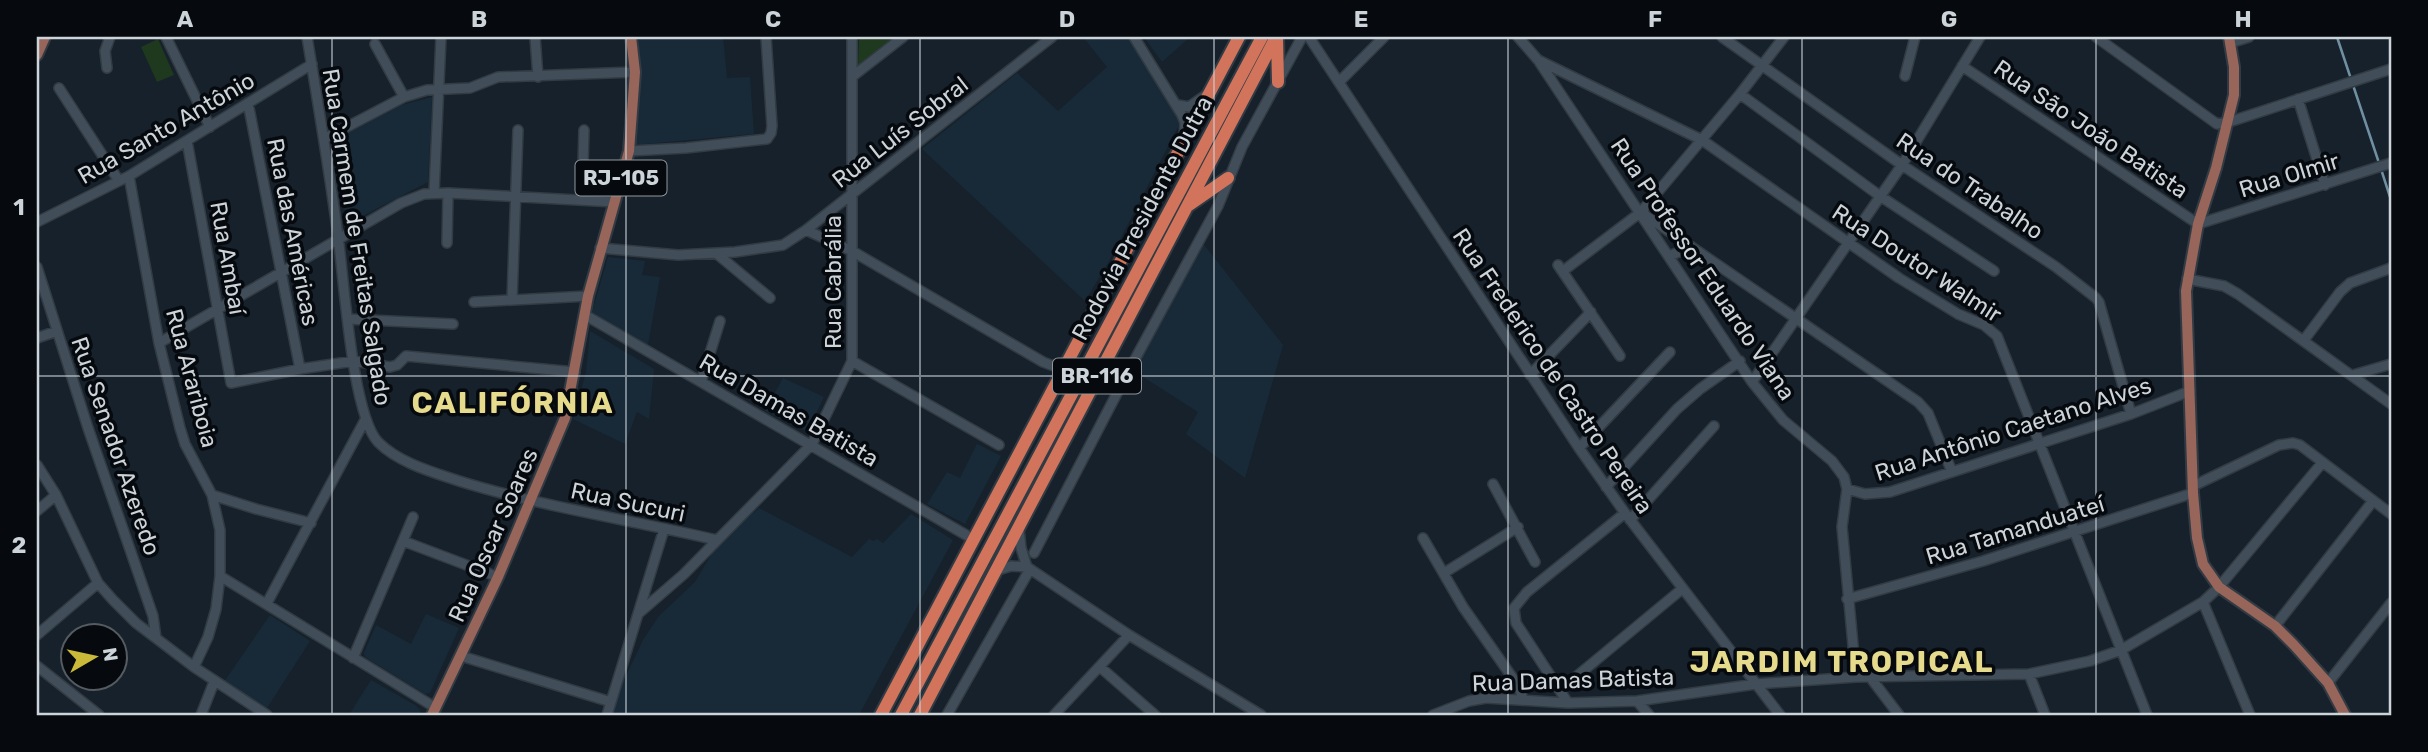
<svg xmlns="http://www.w3.org/2000/svg" width="2428" height="752" font-family="Rubik,sans-serif">
  <rect width="100%" height="100%" fill="#16212b"/>
  <path fill="#182a38" d="M661,37H723L727,78L750,77L754,134L634,145L639,115V39Z
    M1083,37H1127L1178,116L1179,125L1108,263L1085,301L922,149L1017,73L1058,111L1107,67Z
    M1144,37H1190L1162,62Z
    M432,97L428,182L347,224L333,141L402,105Z
    M1201,241L1283,345L1245,478L1186,434L1198,412L1132,370Z
    M608,257L645,261L642,275L660,277L648,345L592,312Z
    M590,331L654,369L649,419L637,412L625,444L573,419L586,372Z
    M783,378L824,397L807,431L765,411Z
    M977,444L1001,456L965,524L927,504L947,472L960,478Z
    M759,508L852,557L869,539L873,541L877,539L883,543L911,514L953,540L859,715H610L614,701L643,640L659,616L695,582L720,540Z
    M426,614L459,628L430,693L425,694L365,657L364,653L376,625L411,644Z
    M270,615L310,641L267,708L224,682Z
    M371,680L415,705L420,710V715H349Z"/>
  <path fill="#1e391e" d="M859,37H896L858,67Z
    M158,39L174,75L157,82L141,47Z"/>
  <g fill="none" stroke-linecap="round" stroke-linejoin="round">
    <path stroke="#708fa2" stroke-width="2.5" d="M2337,37L2379,163
      M2381,169L2391,200"/>
    <g stroke="#323b43" stroke-width="12">
      <path id="minor" d="M166,37L210,127
        M307,37C318,103 329,169 338,236C344,279 352,414 378,442C399,463 432,472 459,481C543,507 631,520 717,540
        M535,37L538,77
        M1134,37L1182,115L1185,123L1184,138
        M1309,37L1579,448L1625,513L1780,715
        M1518,37L1538,60L1752,382L1783,420L1832,461L1844,477L1847,489L1842,527L1856,677
        M1722,37L1902,165L2056,267L2096,298L2099,302L2131,414
        M2096,37L2217,124L2229,122L2391,69
        M2230,43L2249,37
        M375,44L404,97
        M1538,60L1702,140L1899,278L1958,314L1984,325L1997,336L2147,715
        M1962,66L2198,224L2391,163
        M107,68L105,51L110,37
        M853,76L903,37
        M1905,76L1915,37
        M1339,82L1384,37
        M59,88L119,181
        M1740,94L1880,196L1994,271
        M2298,99L2325,185
        M248,103L300,369
        M1178,105L1189,107L1206,95
        M324,139L404,97L427,90L470,88L498,77L635,72
        M187,141L231,383L300,369L354,361L390,367L397,365L406,356L575,372
        M629,151L686,148L767,139L771,133L772,126L766,37
        M129,176L159,343L180,428L185,444L212,495L220,530V576L216,609L208,637L194,667
        M434,193L441,37
        M582,199L584,130
        M1645,215L1918,402L1928,413L1952,472
        M37,222L129,176L312,64
        M806,230L852,251L1043,362L1064,370
        M447,243L448,193
        M600,248L678,255L735,252L783,245L806,230L1052,37
        M717,254L770,298
        M1669,256L1691,247
        M1558,265L1620,356
        M37,267L88,428L153,616L156,638
        M1563,271L1641,212L1740,94L1784,37
        M2187,279L2224,286L2238,294L2391,404
        M512,300L518,130
        M474,302L588,296
        M585,315L973,539
        M348,319L453,324
        M37,338L57,331
        M2304,340L2340,292L2350,283L2391,268
        M159,343L401,203L424,194L448,193L615,202
        M852,361L999,445
        M1530,375L1591,312
        M2353,375L2391,364
        M701,382L720,321
        M1752,382L1902,165L1980,37
        M1579,448L1670,352
        M37,465L56,495L98,583L113,600L136,623L194,667L267,715
        M1493,484L1535,562
        M2193,486L2279,445L2293,443L2300,445L2391,514
        M1606,487L1677,409L1700,389L1740,361
        M1847,489L1865,494L1890,492L2131,414L2190,391
        M212,495L256,509L311,523
        M37,511L56,495
        M1630,520L1714,426
        M1019,529L1021,548L1027,567
        M1423,538L1463,607L1519,687L1523,699
        M403,541L498,577
        M1034,553L1127,374L1218,206L1242,147L1302,37
        M995,571L1011,566L1027,567L1129,635L1261,715
        M1444,573L1518,527
        M220,576L436,708
        M1847,599L1983,561L2193,493
        M2203,602L2250,715
        M267,603L365,420
        M639,613L684,574L812,444L852,361V37
        M2275,626L2373,501
        M37,635L98,583
        M461,656L611,702
        M353,658L413,517
        M37,666L99,715
        M1100,667L1155,715
        M2029,674L2045,715
        M1870,677L1899,715
        M2328,683L2391,603
        M1560,690L1682,589
        M1637,701L1649,715
        M1568,703L1516,623L1514,608L1527,592L1625,513
        M201,715L214,682
        M607,715L664,529
        M947,715L1030,569
        M1054,715L1129,635
        M1433,715L1469,701L1486,698L1568,703L1637,701L1756,684L1856,677L2029,674L2090,661L2121,650L2203,602L2219,587L2322,463"/>
    </g>
    <g stroke="#323b43" stroke-width="14">
      <path id="major" d="M2229,37L2234,67V95L2216,168L2198,224L2186,291L2193,493L2197,538L2203,564L2219,587L2275,626L2294,645L2328,683L2345,715
        M37,55L45,37
        M432,715L498,577L565,418L588,296L629,151L635,72L631,37"/>
    </g>
    <g stroke="#323b43" stroke-width="16">
      <path id="highway" d="M1277,37L1278,82
        M1189,205L1228,178
        M881,715L1239,37
        M901,715L1262,37
        M920,715L1276,37"/>
    </g>
    <use href="#minor" stroke="#414e59" stroke-width="9"/>
    <use href="#major" stroke="#97655a" stroke-width="10"/>
    <use href="#highway" stroke="#d1745b" stroke-width="12"/>
  </g>
  <path fill="none" stroke="#ccd4da" stroke-width="2" stroke-opacity="0.55" d="M332,37V715M626,37V715M920,37V715M1214,37V715M1508,37V715M1802,37V715M2096,37V715M37,376H2391"/>
  <g text-anchor="middle" stroke-width="7" stroke-linejoin="round" paint-order="stroke">
    <g fill="#060a0e" stroke="#91979d" stroke-width="2">
      <rect x="575.5" y="160.5" width="91" height="35" rx="5"/>
      <rect x="1053" y="358.5" width="88" height="35" rx="5"/>
    </g>
    <g font-size="21" font-weight="bold" fill="#ccd4da">
      <text x="621" y="185">RJ-105</text>
      <text x="1097" y="383">BR-116</text>
    </g>
    <g font-size="23" fill="#ccd4da" stroke="#060a0e">
      <text transform="translate(166 128) rotate(-30)" y="8">Rua Santo Antônio</text>
      <text transform="translate(2091 129) rotate(34)" y="8">Rua São João Batista</text>
      <text transform="translate(900 132) rotate(-38)" y="8">Rua Luís Sobral</text>
      <text transform="translate(2289 175) rotate(-17)" y="8">Rua Olmir</text>
      <text transform="translate(1970 186) rotate(34)" y="8">Rua do Trabalho</text>
      <text transform="translate(1142 218) rotate(-62)" y="8">Rodovia Presidente Dutra</text>
      <text transform="translate(293 232) rotate(79)" y="8">Rua das Américas</text>
      <text transform="translate(357 237) rotate(81)" y="8">Rua Carmem de Freitas Salgado</text>
      <text transform="translate(228 258) rotate(80)" y="8">Rua Ambaí</text>
      <text transform="translate(1917 263) rotate(33)" y="8">Rua Doutor Walmir</text>
      <text transform="translate(1703 269) rotate(56)" y="8">Rua Professor Eduardo Viana</text>
      <text transform="translate(833 282) rotate(-90)" y="8">Rua Cabrália</text>
      <text transform="translate(1553 371) rotate(56)" y="8">Rua Frederico de Castro Pereira</text>
      <text transform="translate(192 378) rotate(75)" y="8">Rua Arariboia</text>
      <text transform="translate(789 410) rotate(30)" y="8">Rua Damas Batista</text>
      <text transform="translate(2013 429) rotate(-18)" y="8">Rua Antônio Caetano Alves</text>
      <text transform="translate(116 446) rotate(71)" y="8">Rua Senador Azeredo</text>
      <text transform="translate(628 502) rotate(12)" y="8">Rua Sucuri</text>
      <text transform="translate(2015 530) rotate(-17)" y="8">Rua Tamanduateí</text>
      <text transform="translate(493 535) rotate(-66)" y="8">Rua Oscar Soares</text>
      <text transform="translate(1573 680) rotate(-2)" y="8">Rua Damas Batista</text>
    </g>
    <g font-size="30" font-weight="bold" letter-spacing="2" fill="#e6db8c" stroke="#060a0e">
      <text x="513" y="413">CALIFÓRNIA</text>
      <text x="1842" y="672">JARDIM TROPICAL</text>
    </g>
  </g>
  <rect width="2428" height="752" fill="none" stroke="#060a0e" stroke-width="77"/>
  <g transform="translate(94 657) rotate(81)"><circle r="33" fill="#060a0e" stroke="#555b60" stroke-width="2"/>
  <path d="M0-5L12 26L0 18L-12 26Z" fill="#cbba39"/>
  <text y="-10" font-size="19" font-weight="bold" text-anchor="middle" fill="#ccd4da">N</text>
  </g>
  <rect x="38" y="38" width="2352" height="676" fill="none" stroke="#ccd4da" stroke-width="2.5"/>
  <g font-size="23" text-anchor="middle" font-weight="bold" fill="#ccd4da">
    <text x="185" y="27">A</text>
    <text x="479" y="27">B</text>
    <text x="773" y="27">C</text>
    <text x="1067" y="27">D</text>
    <text x="1361" y="27">E</text>
    <text x="1655" y="27">F</text>
    <text x="1949" y="27">G</text>
    <text x="2243" y="27">H</text>
    <text x="19" y="215">1</text>
    <text x="19" y="553">2</text>
  </g>
</svg>
